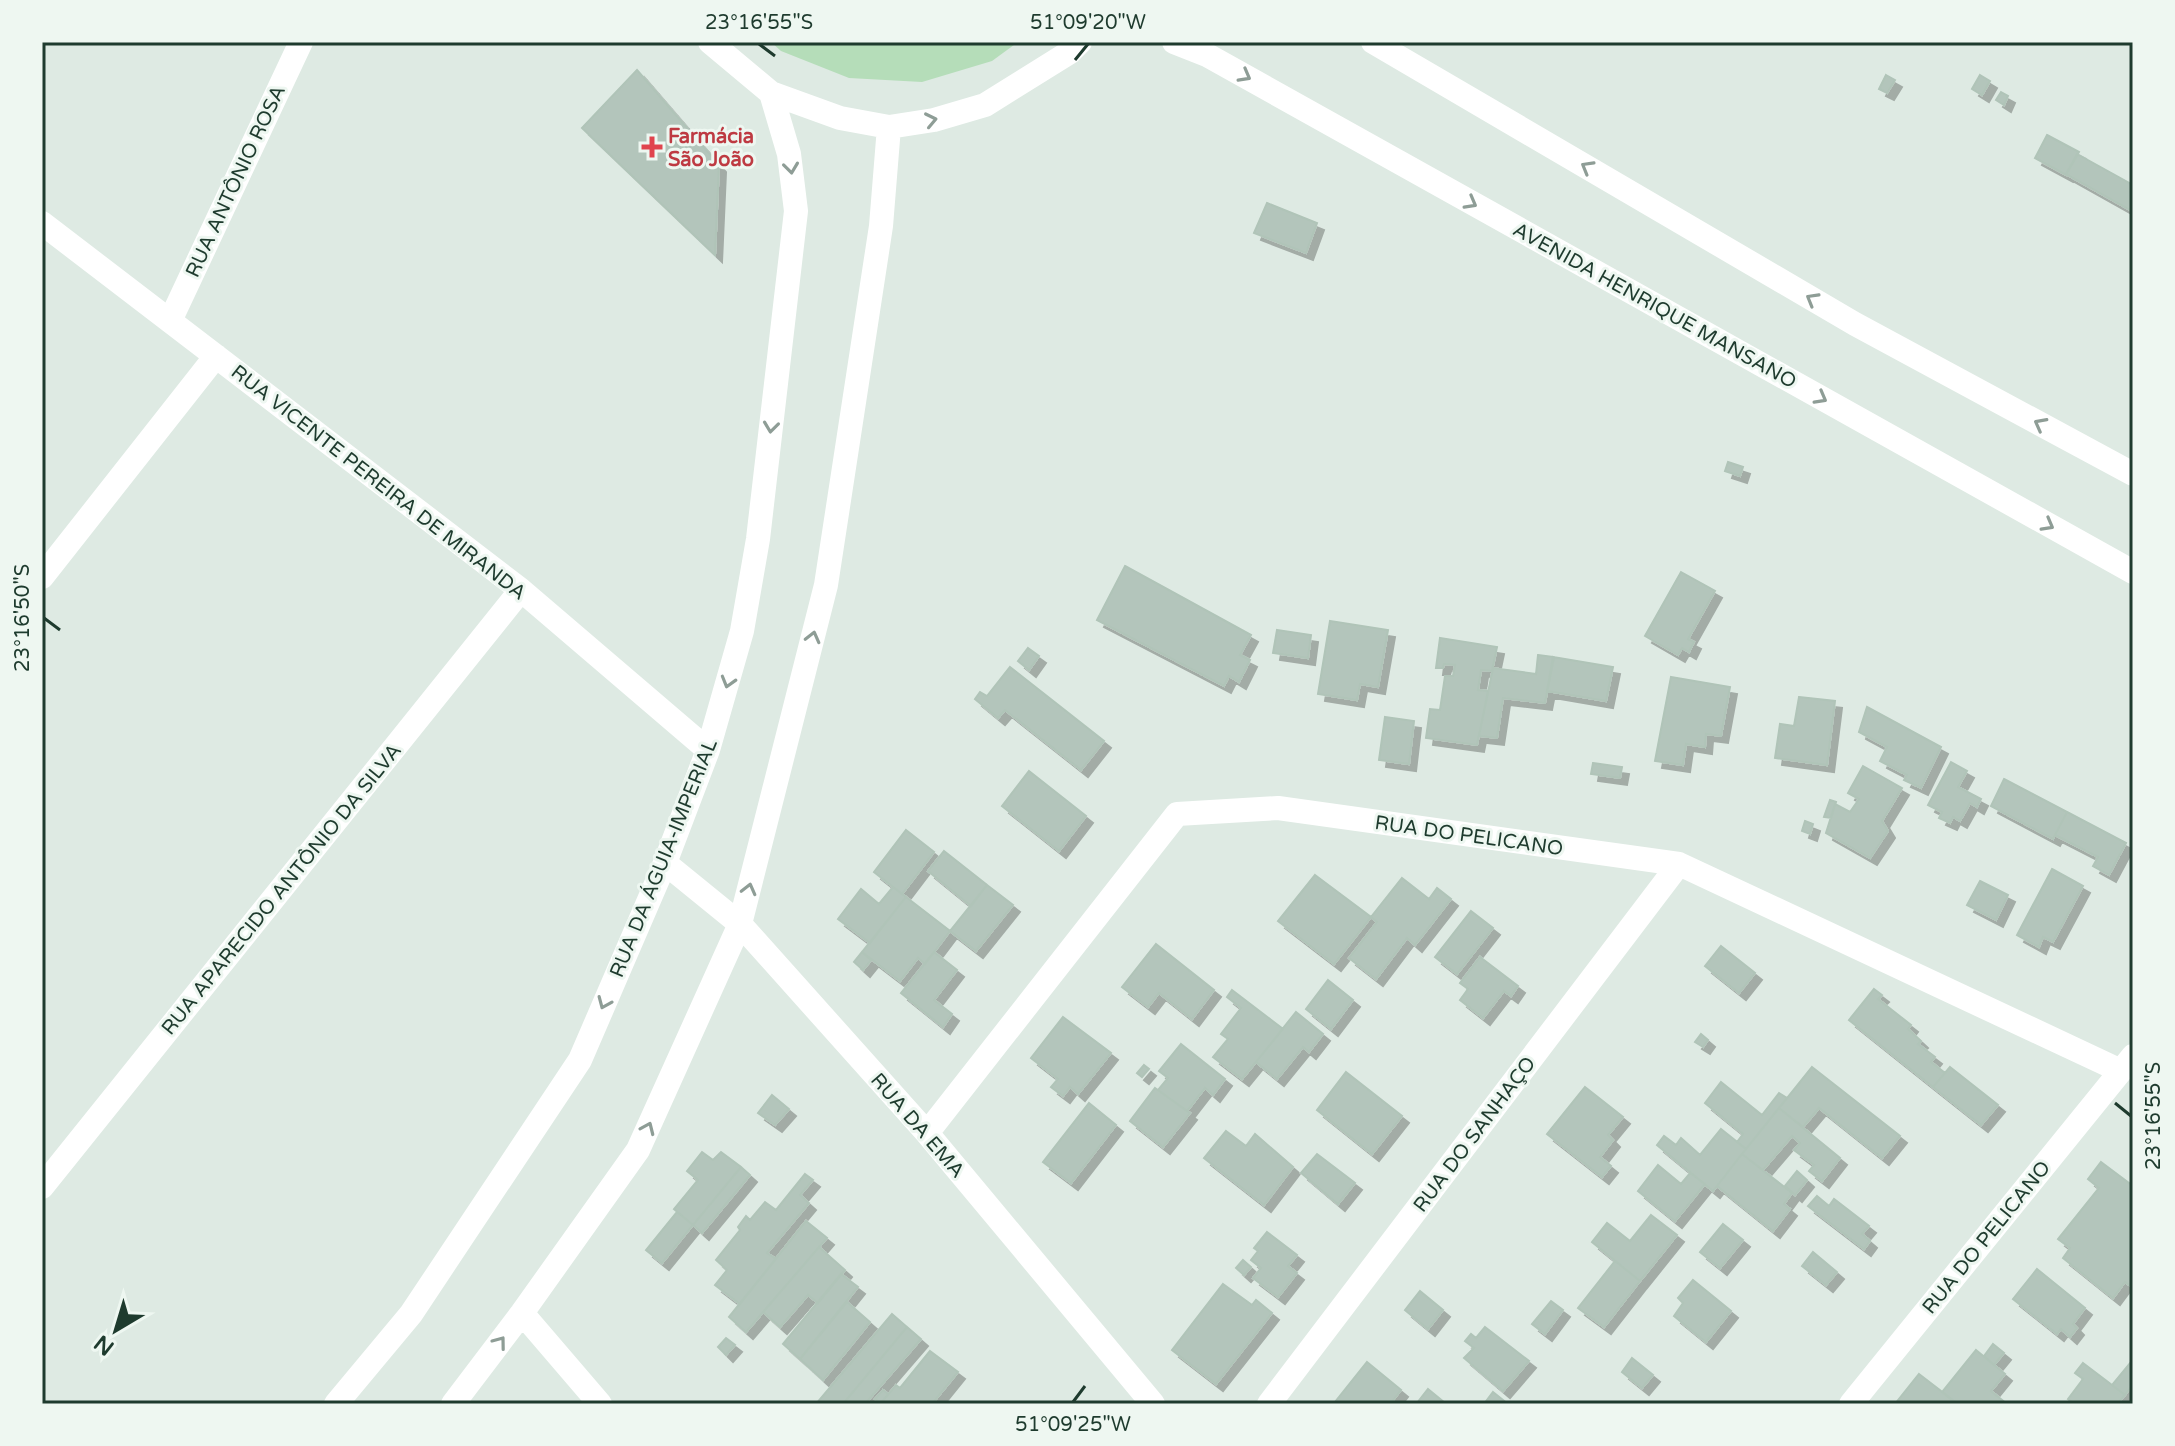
<svg xmlns="http://www.w3.org/2000/svg" width="2175" height="1446" font-family="'Varela Round',sans-serif">
  <defs>
    <filter id="shadow"><feDropShadow dx="7" dy="7" stdDeviation="0" flood-color="#0004"/></filter>
  </defs>
  <rect width="100%" height="100%" fill="#deeae3"/>
  <path fill="#b5ddb9" d="M771,42H1018L992,61L922,82L849,78L781,51Z"/>
  <path fill="#b3c5bb" stroke="#b0c4b8" stroke-width="2" filter="url(#shadow)" d="M637,70L719,165L715,255L582,128Z
    M1886,75L1895,80L1887,93L1879,89Z
    M1980,75L1990,81L1982,95L1972,89Z
    M2001,92L2008,96L2004,105L1996,100Z
    M2047,135L2079,152L2066,175L2035,158Z
    M2077,154L2133,185L2132,211L2066,174Z
    M1267,203L1317,223L1306,253L1254,233Z
    M1728,462L1743,467L1740,476L1725,471Z
    M1125,566L1251,635L1240,655L1250,660L1239,682L1229,676L1224,686L1097,620Z
    M1681,572L1715,591L1688,639L1694,642L1689,652L1682,648L1678,655L1645,636Z
    M1330,621L1388,630L1378,687L1360,684L1357,700L1318,694Z
    M1277,630L1311,635L1308,658L1273,653Z
    M1440,638L1497,647L1492,671L1481,670L1478,690L1488,691L1477,745L1426,738L1430,709L1440,710L1445,676H1453L1455,665L1444,664L1443,668H1436Z
    M1028,648L1039,656L1029,670L1018,661Z
    M1538,655L1554,657L1545,703L1503,698L1497,738L1479,736L1493,668L1536,674Z
    M1553,657L1613,667L1606,701L1547,691Z
    M1010,667L1104,741L1081,770L1005,710L998,718L975,699L980,692L987,696Z
    M1671,677L1730,687L1721,736L1706,734L1705,747L1686,744L1683,765L1655,761Z
    M1799,697L1835,701L1827,765L1775,758L1780,724L1794,726Z
    M1867,707L1941,747L1921,788L1904,780L1907,775L1880,761L1887,747L1859,732Z
    M1385,717L1414,721L1409,764L1379,760Z
    M1951,762L1967,771L1958,787L1981,799L1977,807L1970,803L1960,821L1953,817L1950,823L1939,818L1942,812L1928,805Z
    M1593,763L1622,767L1620,778L1591,774Z
    M1863,766L1902,788L1882,821L1888,831L1870,858L1826,833L1835,804L1850,812L1859,799L1848,793Z
    M1029,771L1086,816L1059,851L1002,806Z
    M2004,779L2067,812L2053,839L1991,806Z
    M1830,800L1836,802L1831,818L1824,817Z
    M2067,812L2126,843L2109,875L2093,866L2098,857L2055,835Z
    M1805,821L1813,824L1810,834L1802,831Z
    M906,830L934,852L902,894L874,872Z
    M944,851L987,885L971,906L928,871Z
    M2052,869L2083,886L2053,942L2043,937L2039,947L2017,935Z
    M1315,875L1371,917L1334,964L1278,921Z
    M1402,878L1429,899L1437,888L1451,899L1415,945L1407,938L1376,979L1349,958L1377,922L1371,917Z
    M1980,881L2008,895L1996,920L1967,905Z
    M987,885L1013,905L976,951L950,931Z
    M893,887L906,897L870,943L838,919L861,889L879,904Z
    M906,897L950,931L925,964L918,958L900,981L862,952Z
    M1471,911L1493,928L1457,974L1435,957Z
    M1156,944L1214,990L1192,1019L1159,993L1148,1007L1122,987Z
    M1721,946L1755,973L1739,993L1705,966Z
    M862,952L871,960L863,970L854,962Z
    M934,952L957,970L934,1000L952,1014L943,1027L901,993Z
    M1480,957L1518,986L1511,996L1504,991L1483,1018L1460,1000L1468,989L1460,983Z
    M1328,980L1353,1000L1331,1029L1306,1009Z
    M1874,989L1882,995L1878,999L1911,1025L1908,1029L1921,1041L1918,1044L1935,1057L1931,1062L1945,1073L1933,1087L1849,1020Z
    M1232,990L1283,1029L1242,1079L1213,1057L1228,1039L1221,1034L1241,1008L1227,997Z
    M1296,1012L1323,1034L1309,1052L1303,1047L1277,1079L1256,1062Z
    M1063,1017L1111,1053L1078,1094L1070,1087L1063,1096L1051,1087L1058,1079L1031,1058Z
    M1701,1034L1708,1040L1703,1047L1695,1042Z
    M1181,1044L1225,1079L1213,1095L1205,1088L1187,1111L1158,1090L1168,1078L1159,1071Z
    M1144,1065L1149,1069L1142,1077L1137,1073Z
    M1812,1067L1900,1136L1882,1158L1819,1108L1803,1127L1779,1108Z
    M1950,1067L1998,1105L1981,1125L1933,1087Z
    M1346,1072L1402,1116L1372,1154L1317,1110Z
    M1721,1082L1762,1115L1779,1093L1787,1098L1746,1149L1737,1142L1743,1134L1705,1103Z
    M1585,1087L1623,1117L1608,1135L1613,1140L1600,1157L1611,1166L1602,1177L1547,1134Z
    M1155,1088L1190,1113L1163,1147L1130,1121Z
    M772,1095L789,1109L775,1125L758,1113Z
    M1089,1103L1116,1125L1071,1183L1043,1162Z
    M1779,1108L1840,1158L1822,1181L1809,1171L1814,1165L1794,1150L1800,1143L1792,1136L1763,1170L1742,1154Z
    M1721,1129L1746,1149L1713,1191L1657,1145L1664,1136L1676,1145L1681,1138L1700,1155Z
    M1226,1131L1246,1146L1255,1134L1293,1167L1264,1205L1204,1158Z
    M702,1152L713,1160L721,1152L741,1167L693,1225L674,1209L698,1180L687,1171Z
    M1317,1154L1355,1183L1338,1204L1301,1173Z
    M1742,1154L1792,1193L1784,1204L1790,1209L1773,1231L1717,1186Z
    M2101,1162L2133,1186V1288L2125,1282L2113,1298L2063,1258L2070,1248L2058,1239L2099,1188L2088,1179Z
    M1658,1165L1681,1184L1690,1173L1705,1184L1675,1221L1638,1191Z
    M741,1167L750,1175L702,1233L693,1225Z
    M1797,1171L1807,1180L1795,1195L1785,1186Z
    M805,1174L813,1180L800,1195L809,1203L767,1253L776,1259L740,1304L715,1285L727,1270L716,1260L740,1230L738,1227L746,1216L750,1220L765,1202L776,1210Z
    M1817,1196L1829,1206L1834,1199L1869,1226L1862,1234L1870,1241L1864,1249L1808,1206Z
    M677,1212L693,1225L662,1263L646,1250Z
    M1651,1215L1677,1235L1640,1281L1592,1242L1607,1223L1630,1241Z
    M806,1221L827,1238L746,1332L729,1317Z
    M1723,1224L1743,1240L1720,1268L1700,1252Z
    M1267,1232L1297,1255L1288,1266L1297,1273L1278,1297L1253,1278L1261,1268L1251,1260L1258,1251L1254,1248Z
    M819,1247L845,1270L818,1303L808,1295L780,1327L763,1312Z
    M1813,1252L1837,1272L1826,1285L1802,1266Z
    M1243,1260L1251,1267L1244,1275L1236,1268Z
    M1615,1261L1640,1281L1604,1327L1578,1308Z
    M2037,1269L2085,1308L2073,1324L2077,1328L2070,1337L2061,1329L2057,1334L2013,1299Z
    M841,1274L858,1287L800,1359L783,1344Z
    M1693,1280L1731,1311L1706,1342L1674,1316L1683,1303L1678,1298Z
    M1223,1284L1252,1305L1256,1300L1272,1313L1216,1384L1172,1350Z
    M1420,1291L1443,1310L1428,1329L1405,1310Z
    M1551,1301L1563,1310L1545,1334L1532,1324Z
    M847,1302L870,1322L823,1380L800,1359Z
    M892,1314L907,1327L843,1404H816Z
    M907,1327L921,1339L865,1404H843Z
    M1485,1327L1529,1361L1503,1391L1464,1358L1474,1348L1465,1341L1471,1334L1476,1338Z
    M726,1338L735,1345L726,1355L718,1347Z
    M1993,1344L2004,1353L1994,1365L1984,1356Z
    M1976,1350L2005,1374L1991,1391L2007,1404H1957L1942,1392Z
    M930,1351L958,1372L932,1404L881,1403L896,1385L900,1388Z
    M1632,1358L1653,1375L1642,1388L1622,1372Z
    M1367,1362L1401,1390L1390,1404H1338L1335,1402Z
    M2131,1362L2133,1364V1384L2125,1395L2112,1385Z
    M2083,1363L2125,1395L2117,1404H2074L2068,1399L2083,1379L2075,1373Z
    M1919,1374L1958,1404H1895Z
    M1428,1389L1445,1403V1404L1417,1403Z
    M883,1390L888,1394L881,1403L875,1399Z
    M1493,1392L1508,1404H1484Z"/>
  <g fill="none" stroke-linecap="round" stroke-linejoin="round">
    <path stroke="#fff" stroke-width="24" d="M710,42L771,93L840,118L889,127L934,120L985,105L1070,52L1080,42
      M1174,42L1207,55L2133,572
      M1373,42L1855,324L2133,474
      M42,223L521,590L708,750
      M170,321L301,42
      M42,577L216,356
      M665,863L740,924L927,1133L1153,1404
      M927,1133L1177,814L1278,808L1679,864L2121,1071
      M42,1187L521,590
      M522,1313L600,1404
      M336,1404L411,1314L580,1060L665,863L708,750L742,631L758,539L796,211L789,154L771,93
      M453,1404L522,1313L638,1150L740,924L826,585L881,226L889,127
      M1269,1404L1679,864
      M1851,1404L2133,1056"/>
  </g>
  <defs><path id="oneway-chevron" d="M-2-3.5L2.5 0L-2 3.5" fill="none" stroke-width="1.6" stroke-linecap="round" stroke-linejoin="round" transform="scale(2)"/></defs>
  <g stroke="#8e9d96">
    <use href="#oneway-chevron" transform="translate(1245 76) rotate(29)"/>
    <use href="#oneway-chevron" transform="translate(931 120) rotate(-12)"/>
    <use href="#oneway-chevron" transform="translate(1587 167) rotate(-150)"/>
    <use href="#oneway-chevron" transform="translate(791 168) rotate(83)"/>
    <use href="#oneway-chevron" transform="translate(1471 203) rotate(29)"/>
    <use href="#oneway-chevron" transform="translate(1812 299) rotate(-150)"/>
    <use href="#oneway-chevron" transform="translate(1821 398) rotate(29)"/>
    <use href="#oneway-chevron" transform="translate(2040 424) rotate(-152)"/>
    <use href="#oneway-chevron" transform="translate(771 427) rotate(97)"/>
    <use href="#oneway-chevron" transform="translate(2048 525) rotate(29)"/>
    <use href="#oneway-chevron" transform="translate(813 637) rotate(-76)"/>
    <use href="#oneway-chevron" transform="translate(728 682) rotate(106)"/>
    <use href="#oneway-chevron" transform="translate(749 889) rotate(-76)"/>
    <use href="#oneway-chevron" transform="translate(604 1003) rotate(113)"/>
    <use href="#oneway-chevron" transform="translate(648 1128) rotate(-66)"/>
    <use href="#oneway-chevron" transform="translate(500 1342) rotate(-53)"/>
  </g>
  <path fill="none" stroke="#1e3b2e" stroke-width="3" d="M759,44L775,56M1075,60L1088,44M44,618L60,630M2115,1103L2131,1116M1073,1402L1085,1386"/>
  <path fill="#e0444e" stroke="#eef7f1" stroke-width="3" d="M648 135h8v8h8v8h-8v8h-8v-8h-8v-8h8z"/>
  <g text-anchor="middle" stroke-width="6" stroke-linejoin="round" paint-order="stroke">
    <g font-size="20" font-weight="bold" fill="#be3a42" stroke="#eef7f1" text-anchor="start">
      <text x="668" y="143">Farmácia<tspan x="668" dy="23">São João</tspan></text>
    </g>
    <g font-size="20" fill="#1e3b2e" stroke="#eef7f1">
      <text transform="translate(235 181) rotate(-65)" y="7">RUA ANTÔNIO ROSA</text>
      <text transform="translate(1655 305) rotate(29)" y="7">AVENIDA HENRIQUE MANSANO</text>
      <text transform="translate(379 482) rotate(38)" y="7">RUA VICENTE PEREIRA DE MIRANDA</text>
      <text transform="translate(1469 835) rotate(8)" y="7">RUA DO PELICANO</text>
      <text transform="translate(663 858) rotate(-68)" y="7">RUA DA ÁGUIA-IMPERIAL</text>
      <text transform="translate(281 889) rotate(-51)" y="7">RUA APARECIDO ANTÔNIO DA SILVA</text>
      <text transform="translate(918 1125) rotate(49)" y="7">RUA DA EMA</text>
      <text transform="translate(1474 1134) rotate(-53)" y="7">RUA DO SANHAÇO</text>
      <text transform="translate(1986 1237) rotate(-51)" y="7">RUA DO PELICANO</text>
    </g>
  </g>
  <rect width="2175" height="1446" fill="none" stroke="#eef7f1" stroke-width="88"/>
  <g transform="translate(116 1330) rotate(218)" stroke="#eef7f1" stroke-width="6" paint-order="stroke">
  <path d="M0-6L14 30L0 20L-14 30Z" fill="#1e3b2e"/>
  <text y="-12" font-size="22" font-weight="bold" text-anchor="middle" fill="#1e3b2e">N</text>
  </g>
  <rect x="44" y="44" width="2087" height="1358" fill="none" stroke="#1e3b2e" stroke-width="3"/>
  <g font-size="20" text-anchor="middle" fill="#1e3b2e">
    <text x="759" y="29">23°16'55"S</text>
    <text x="1088" y="29">51°09'20"W</text>
    <text transform="translate(22 618) rotate(-90)" y="7">23°16'50"S</text>
    <text transform="translate(2153 1116) rotate(-90)" y="7">23°16'55"S</text>
    <text x="1073" y="1431">51°09'25"W</text>
  </g>
</svg>
